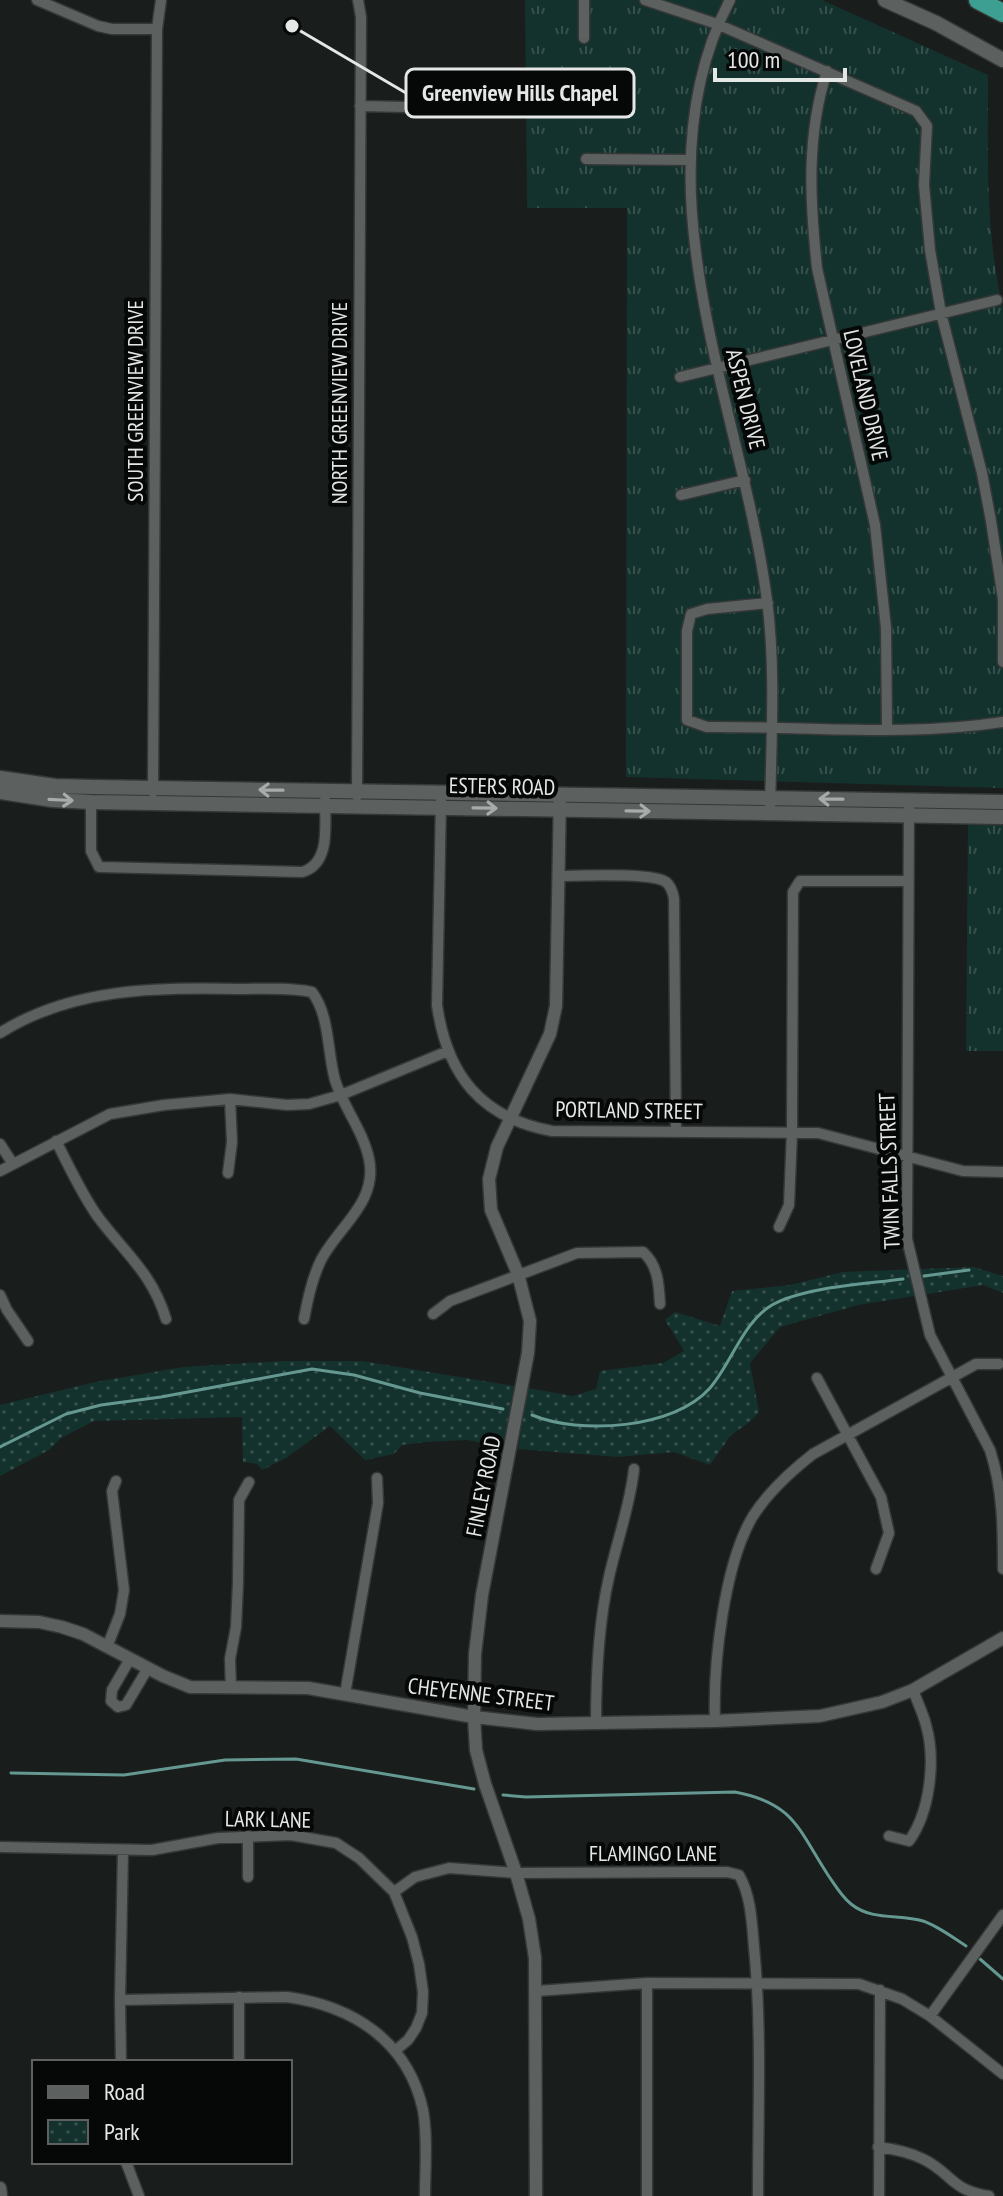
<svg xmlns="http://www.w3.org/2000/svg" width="1003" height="2196" font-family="'PT Sans Narrow',sans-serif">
  <defs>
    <pattern id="grass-tufts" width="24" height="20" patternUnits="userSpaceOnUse" patternTransform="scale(2)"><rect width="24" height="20" fill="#14322d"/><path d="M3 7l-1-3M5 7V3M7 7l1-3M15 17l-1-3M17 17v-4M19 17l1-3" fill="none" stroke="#36504b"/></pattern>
    <pattern id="park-dots" width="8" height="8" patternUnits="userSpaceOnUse" patternTransform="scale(2)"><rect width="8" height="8" fill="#14322d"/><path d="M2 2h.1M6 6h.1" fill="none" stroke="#36504b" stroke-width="1.8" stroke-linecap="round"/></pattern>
  </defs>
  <rect width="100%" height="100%" fill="#191d1c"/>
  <path fill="url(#grass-tufts)" d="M525,0H822L988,75C988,152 985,233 1003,308V788L626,777L627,208H527Z
    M968,822H1003V1051H966Z"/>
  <path fill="url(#park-dots)" d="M974,1267L1003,1276V1293L983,1285L858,1305L780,1327L750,1363L759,1412L751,1421L731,1435L710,1465L674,1452L618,1457L518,1449L528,1388L573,1396L596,1389L600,1371L663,1363L684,1351L665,1320L675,1312L720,1326L732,1291L790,1285L843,1272Z
    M281,1361H362L514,1386L503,1447L467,1440L426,1442L402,1445L394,1454L365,1460L330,1426L286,1458L262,1470L257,1464L243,1462L242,1417L94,1421L61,1438L49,1450L0,1476V1405L95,1382L183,1367Z"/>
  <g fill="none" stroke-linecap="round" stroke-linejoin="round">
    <path stroke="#659891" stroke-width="3" d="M924,1276L969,1270
      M532,1415C580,1435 674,1429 710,1388C731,1364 743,1322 772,1305C803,1287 867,1284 903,1279
      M0,1447L66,1414L101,1405L161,1397L312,1369L354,1375L420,1393L503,1409
      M11,1773L124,1775L225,1760L296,1759L474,1789
      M503,1795L526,1797L735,1792C794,1803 798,1829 828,1875C835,1885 841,1896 851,1904C872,1921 899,1914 923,1921C938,1926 952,1937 966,1946
      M980,1959L1003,1979"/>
    <g stroke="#363838" stroke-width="13">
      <path id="minor" d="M37,0L98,26L112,29H157
        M584,0V38
        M645,0L717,24L916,111L927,126L924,185L930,250L941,313L982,473L991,521L1003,599V662
        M730,0C633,185 742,408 767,600C776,670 771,743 770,813
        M827,71C806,136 810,201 817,268L875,525L886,628L887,729
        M360,106L497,109
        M586,159L691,160
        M680,377L997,300
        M681,495L745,480
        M768,603L707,609L691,614L687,631V720L707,727C805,726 906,737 1003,722
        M153,792L157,29L161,0
        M357,796L361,17L358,0
        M909,800L907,1239L930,1335L990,1450C1003,1490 1003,1528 1003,1569
        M441,801L437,1005C447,1075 481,1118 552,1131L818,1133L963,1171L1003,1172
        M91,802V851L99,867L302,872C331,864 325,824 325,800
        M559,876C579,876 652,872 666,882C671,886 673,893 674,899L676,1131
        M0,1033C71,988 157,987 238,989C262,989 288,987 312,992C330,1016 327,1051 335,1080C343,1107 363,1130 369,1159C378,1202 339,1226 321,1260C312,1279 308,1298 304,1319
        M56,1141C69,1166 81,1193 98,1217C125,1253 152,1273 166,1319
        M0,1144L13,1164
        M0,1171L110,1114L164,1105L230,1099L287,1105L309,1104L341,1095L448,1051
        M228,1173L232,1142L230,1099
        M779,1227L789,1205L792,1132L793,892L800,881H908
        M0,1295L7,1310L28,1341
        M433,1314L450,1301L577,1253L643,1252C658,1265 659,1285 660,1304
        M817,1378L881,1497L889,1533L876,1569
        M107,1647L120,1614L124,1590L112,1491L116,1481
        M130,1659L112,1690L111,1701L118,1707L126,1705L148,1668
        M231,1688L230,1659L236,1627L238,1583L239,1500L249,1482
        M345,1694L378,1503L377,1478
        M715,1721C713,1665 724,1564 753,1516C769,1491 790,1472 813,1454L976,1364H999
        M596,1724C596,1675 598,1625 609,1577C617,1541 630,1506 634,1469
        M248,1836V1877
        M889,1836L909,1841C930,1812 936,1760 926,1725C923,1713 917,1701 913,1690
        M0,1847L152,1850L218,1838L291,1835L336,1843L359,1858L394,1892L412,1937L419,1964L423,1992L422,2013L416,2028L408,2040L396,2050
        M394,1892L415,1877L449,1868L516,1873L727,1872L739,1875C751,1895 752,1924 754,1947C762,2029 758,2113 758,2196
        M647,1983V2196
        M537,1991L647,1983L859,1984L902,1999L930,2016L1003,2074
        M239,1997V2062
        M120,2000L287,1997C353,2006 408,2041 423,2110C428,2138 425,2168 425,2196
        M930,2016L1003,1915
        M121,2062L120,2000L123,1851
        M878,2147C894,2149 909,2152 923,2159C952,2173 950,2190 989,2196
        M126,2162L139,2196
        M879,2196L880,1990"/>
    </g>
    <g stroke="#363838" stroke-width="15">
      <path id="tertiary" d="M0,1621L39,1622L62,1627L83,1634L163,1676L190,1687L308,1688L474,1717L537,1724L715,1721L820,1716L882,1702L913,1690L1003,1638
        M0,2188L1,2196
        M536,2196L535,1958L529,1919L516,1873L485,1784L476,1750L474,1717L475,1654L482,1595L528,1353L530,1321L518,1274L491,1210L489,1179L497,1147L550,1034L556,1006L560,795"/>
    </g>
    <g stroke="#363838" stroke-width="17">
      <path id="secondary" d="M885,0L936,23L1003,60
        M0,778L55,786L93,787L1003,802
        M0,792L53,800L91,802L1003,817"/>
    </g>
    <g stroke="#363838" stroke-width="21">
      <path id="motorway" d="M978,0L1003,13"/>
    </g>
    <use href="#minor" stroke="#5c6160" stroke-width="10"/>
    <use href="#tertiary" stroke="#5c6160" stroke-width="12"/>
    <use href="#secondary" stroke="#5c6160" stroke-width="14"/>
    <use href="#motorway" stroke="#3d9f91" stroke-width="18"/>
  </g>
  <defs><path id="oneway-shaft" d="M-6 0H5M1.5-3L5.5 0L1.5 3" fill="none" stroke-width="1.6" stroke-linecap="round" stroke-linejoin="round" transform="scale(2)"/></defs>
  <g stroke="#a7abaa">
    <use href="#oneway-shaft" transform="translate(271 790) rotate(-179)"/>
    <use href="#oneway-shaft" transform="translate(831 799) rotate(-179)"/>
    <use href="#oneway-shaft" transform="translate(61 800) rotate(3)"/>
    <use href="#oneway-shaft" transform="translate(485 808) rotate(1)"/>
    <use href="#oneway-shaft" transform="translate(638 811) rotate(1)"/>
  </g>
  <g text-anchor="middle" stroke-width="8" stroke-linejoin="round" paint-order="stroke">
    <g font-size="22" fill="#e5e7e7" stroke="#060707">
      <text transform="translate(866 395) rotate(77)" y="8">LOVELAND DRIVE</text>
      <text transform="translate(746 399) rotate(76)" y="8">ASPEN DRIVE</text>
      <text transform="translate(135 401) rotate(-90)" y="8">SOUTH GREENVIEW DRIVE</text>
      <text transform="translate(339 403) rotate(-90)" y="8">NORTH GREENVIEW DRIVE</text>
      <text transform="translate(502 786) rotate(1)" y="8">ESTERS ROAD</text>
      <text transform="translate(629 1110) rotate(1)" y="8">PORTLAND STREET</text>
      <text transform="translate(889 1171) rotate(-92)" y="8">TWIN FALLS STREET</text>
      <text transform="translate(483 1486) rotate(-79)" y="8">FINLEY ROAD</text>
      <text transform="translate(481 1694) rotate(7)" y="8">CHEYENNE STREET</text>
      <text transform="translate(268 1819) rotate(1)" y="8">LARK LANE</text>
      <text x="653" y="1861">FLAMINGO LANE</text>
    </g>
  </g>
  <path fill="none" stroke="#e5e7e7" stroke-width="3" d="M292 26L406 93"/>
  <circle fill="#e5e7e7" stroke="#060707" stroke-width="3" cx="292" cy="26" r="8"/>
  <rect fill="#060707" stroke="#e5e7e7" stroke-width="3" x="406" y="69" width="228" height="48" rx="8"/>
  <g font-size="24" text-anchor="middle" font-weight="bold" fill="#e5e7e7">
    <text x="520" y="101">Greenview Hills Chapel</text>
  </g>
  <rect x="32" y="2060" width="260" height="104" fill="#060707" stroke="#5f6161" stroke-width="2"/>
  <rect x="48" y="2086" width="40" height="12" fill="#5c6160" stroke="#5f6161" stroke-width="2"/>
  <text x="104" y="2100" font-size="24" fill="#e5e7e7">Road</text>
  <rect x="48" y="2120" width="40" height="24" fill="url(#park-dots)" stroke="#5f6161" stroke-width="2"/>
  <text x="104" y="2140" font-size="24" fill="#e5e7e7">Park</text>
  <path d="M715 68v12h130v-12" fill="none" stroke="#e5e7e7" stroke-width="4"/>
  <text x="727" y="68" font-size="24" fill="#e5e7e7" stroke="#060707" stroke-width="6" paint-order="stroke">100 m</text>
</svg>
